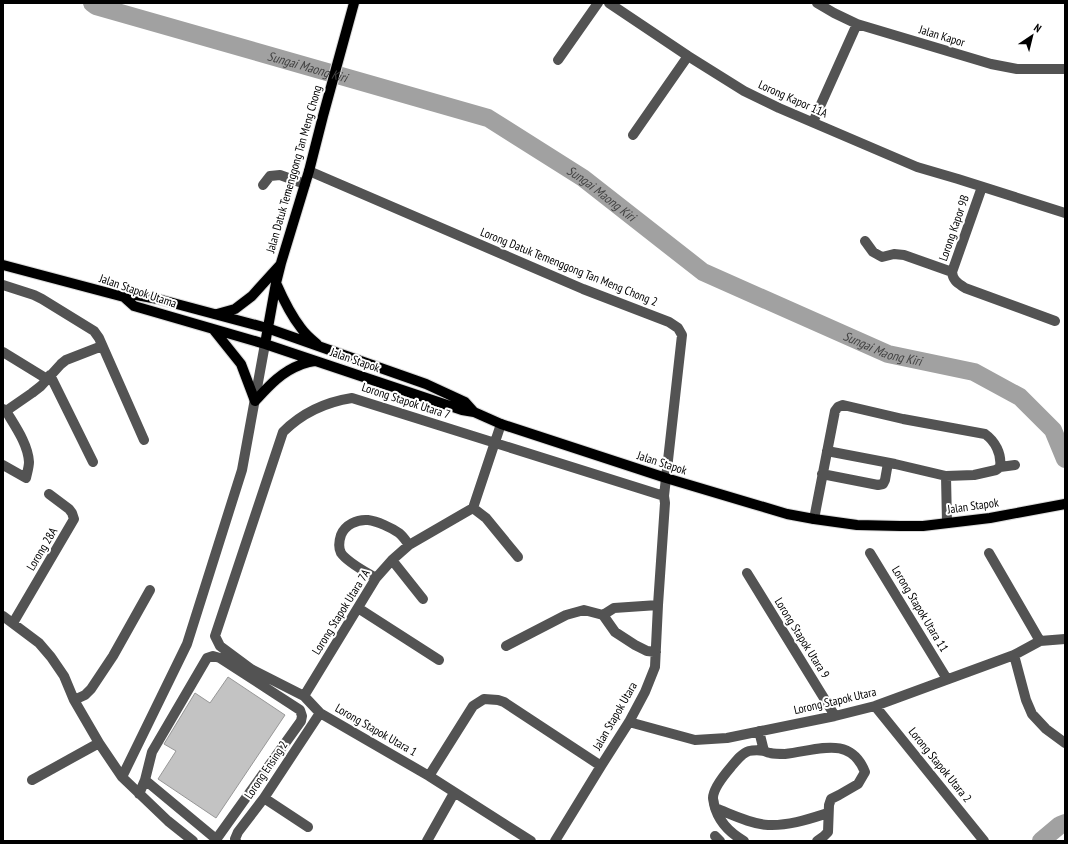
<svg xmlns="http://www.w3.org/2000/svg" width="1068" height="844" font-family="'PT Sans Narrow',sans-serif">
  <rect width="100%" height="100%" fill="#fff"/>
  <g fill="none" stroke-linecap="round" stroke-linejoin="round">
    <g stroke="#a1a1a1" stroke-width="18">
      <path id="s1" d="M92,3L96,6L488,118L583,178L703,272L888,354L974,372L1020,397L1053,430L1065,459"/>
      <path d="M1041,841L1060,825L1065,823"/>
    </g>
  </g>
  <path fill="#c3c3c3" stroke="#979797" d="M228,677L285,715L216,818L158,779L176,751L164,744L195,693L210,703Z"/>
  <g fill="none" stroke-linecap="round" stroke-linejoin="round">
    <g stroke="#dbdbdb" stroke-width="12">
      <path id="major" d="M3,265L124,297L134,306L265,344L462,410L474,412L501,424L666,478L787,514L814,519L857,525L900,526H923L990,518L1065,504
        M276,283C283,299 290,314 301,328C305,334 311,339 317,344
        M124,297L131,294L158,299L267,328L426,384L465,402L474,412
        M217,314L235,309L252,296L280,265
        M213,329L241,364L255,401C268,387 281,372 300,365C304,363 310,362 315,361
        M265,344L276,283L281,263L309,171L323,116L354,3"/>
    </g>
    <path stroke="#535353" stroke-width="10" d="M609,3L688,56L744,91L779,108L917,167L958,179L1065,213
      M817,3L834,13L857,24L991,64L1017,69H1065
      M558,60L598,3
      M813,122L857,24
      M633,135L688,56
      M309,171L583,289L669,322L678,328L682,335L664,496L665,503L658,605L655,667L645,692L629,722L601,766L555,841
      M263,185L270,176L280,175L305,184
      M982,187L952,272C953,281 958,283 965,288L1055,321
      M865,241L873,252L882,257L894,254L904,255L952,272
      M3,285L34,295L42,299L94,331L99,338L144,440
      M3,352L47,379
      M50,375L93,462
      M3,409L6,411C15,426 28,444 29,462C29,467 27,473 26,478L3,465
      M6,411L32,393L41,386L61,364L66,360L102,346
      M827,451L895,464L946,476L974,475L996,470L1000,467L1015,465
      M822,474L878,485L883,484L885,480L888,463
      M946,476L947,523
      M473,508L486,518L518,557
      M814,519L835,411L838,407L843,405L903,419L985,434C995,441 1002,454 1000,467
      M870,553L947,679
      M989,553L1040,641
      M392,560L423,599
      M747,573L835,716
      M376,578C366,572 348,563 341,553C338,547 339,541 341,535C345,525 357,519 368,520C377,521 392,528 399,533C403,536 406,541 409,545
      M358,608L439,660
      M603,615L615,632L635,645L647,651L656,652
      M3,616L39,643L51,657L64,676L74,700L99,743L122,777L168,821L193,841
      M13,623L74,519L72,513L69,509L49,494
      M506,646L566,615L584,610L603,615L614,608L658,605
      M1014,655L1026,700L1032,714L1046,729L1065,743
      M304,696L376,578L392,560L409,545L473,508L501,424
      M74,700L85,695L91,689L113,656L150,590
      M875,706L984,841
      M629,722L695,740L727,738L835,716L875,706L1014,655L1040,641L1065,639
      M759,731L764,751
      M429,776L473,706L484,699L498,700L504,702L601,766
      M122,777L187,644L242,470L265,344
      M32,780L99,743
      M145,780L216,839
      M139,794L145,780L152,752L207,658L213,656L220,658L300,710L302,716L301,721L215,841
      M264,798L308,827
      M715,808C731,814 750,824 768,825C789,826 809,819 828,813
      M715,836L720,841
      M236,841L235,839L238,832L264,798L320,713
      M427,841L454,793
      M531,841L429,776L320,713L304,696L251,669L220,646L215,636L283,432C302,413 326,402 352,398L664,496
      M744,841C730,833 718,821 714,804C714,802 713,800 713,798C713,789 725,774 731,767C736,761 742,753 749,751C753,750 761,750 764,751C766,752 768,753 770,753C775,754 780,754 785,754C816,751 850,734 865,772L858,784L839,795L831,799L829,805L828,832L824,836L817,841"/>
    <use href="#major" stroke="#000" stroke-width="10"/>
  </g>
  <g text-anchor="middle" stroke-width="4" stroke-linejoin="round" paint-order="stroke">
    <g font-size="12" fill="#000" stroke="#fff">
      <text transform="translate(942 36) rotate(17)" y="4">Jalan Kapor</text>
      <text transform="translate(793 99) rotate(24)" y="4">Lorong Kapor 11A</text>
      <text transform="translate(294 169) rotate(-74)" y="4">Jalan Datuk Temenggong Tan Meng Chong</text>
      <text transform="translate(954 228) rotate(-71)" y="4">Lorong Kapor 9B</text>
      <text transform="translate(569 267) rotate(22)" y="4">Lorong Datuk Temenggong Tan Meng Chong 2</text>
      <text transform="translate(138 291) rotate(19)" y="4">Jalan Stapok Utama</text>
      <text transform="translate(355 360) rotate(19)" y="4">Jalan Stapok</text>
      <text transform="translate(406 401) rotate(18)" y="4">Lorong Stapok Utara 7</text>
      <text transform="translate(662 463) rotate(18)" y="4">Jalan Stapok</text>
      <text transform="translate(973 506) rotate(-8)" y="4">Jalan Stapok</text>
      <text transform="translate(42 549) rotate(-59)" y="4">Lorong 28A</text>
      <text transform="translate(920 609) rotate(59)" y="4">Lorong Stapok Utara 11</text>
      <text transform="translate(341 612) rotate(-58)" y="4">Lorong Stapok Utara 7A</text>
      <text transform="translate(802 638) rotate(58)" y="4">Lorong Stapok Utara 9</text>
      <text transform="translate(835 701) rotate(-13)" y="4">Lorong Stapok Utara</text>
      <text transform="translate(615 716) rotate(-60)" y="4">Jalan Stapok Utara</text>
      <text transform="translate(376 730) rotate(30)" y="4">Lorong Stapok Utara 1</text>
      <text transform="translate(940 765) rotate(51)" y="4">Lorong Stapok Utara 2</text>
      <text transform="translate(266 770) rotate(-56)" y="4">Lorong Ensing 2</text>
    </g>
    <g font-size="13" font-style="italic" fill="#424242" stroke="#fff">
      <text dy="5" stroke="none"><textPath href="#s1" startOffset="225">Sungai Maong Kiri</textPath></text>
      <text dy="5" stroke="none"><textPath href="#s1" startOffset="549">Sungai Maong Kiri</textPath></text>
      <text dy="5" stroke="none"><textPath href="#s1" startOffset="873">Sungai Maong Kiri</textPath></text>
    </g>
  </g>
  <rect width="1068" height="844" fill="none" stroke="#000000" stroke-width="8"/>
  <g transform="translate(1032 36) rotate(35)" stroke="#ffffff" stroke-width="3" paint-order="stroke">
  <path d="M0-3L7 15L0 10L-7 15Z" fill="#000000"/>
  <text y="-6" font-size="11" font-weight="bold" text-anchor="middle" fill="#000000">N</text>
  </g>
</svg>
